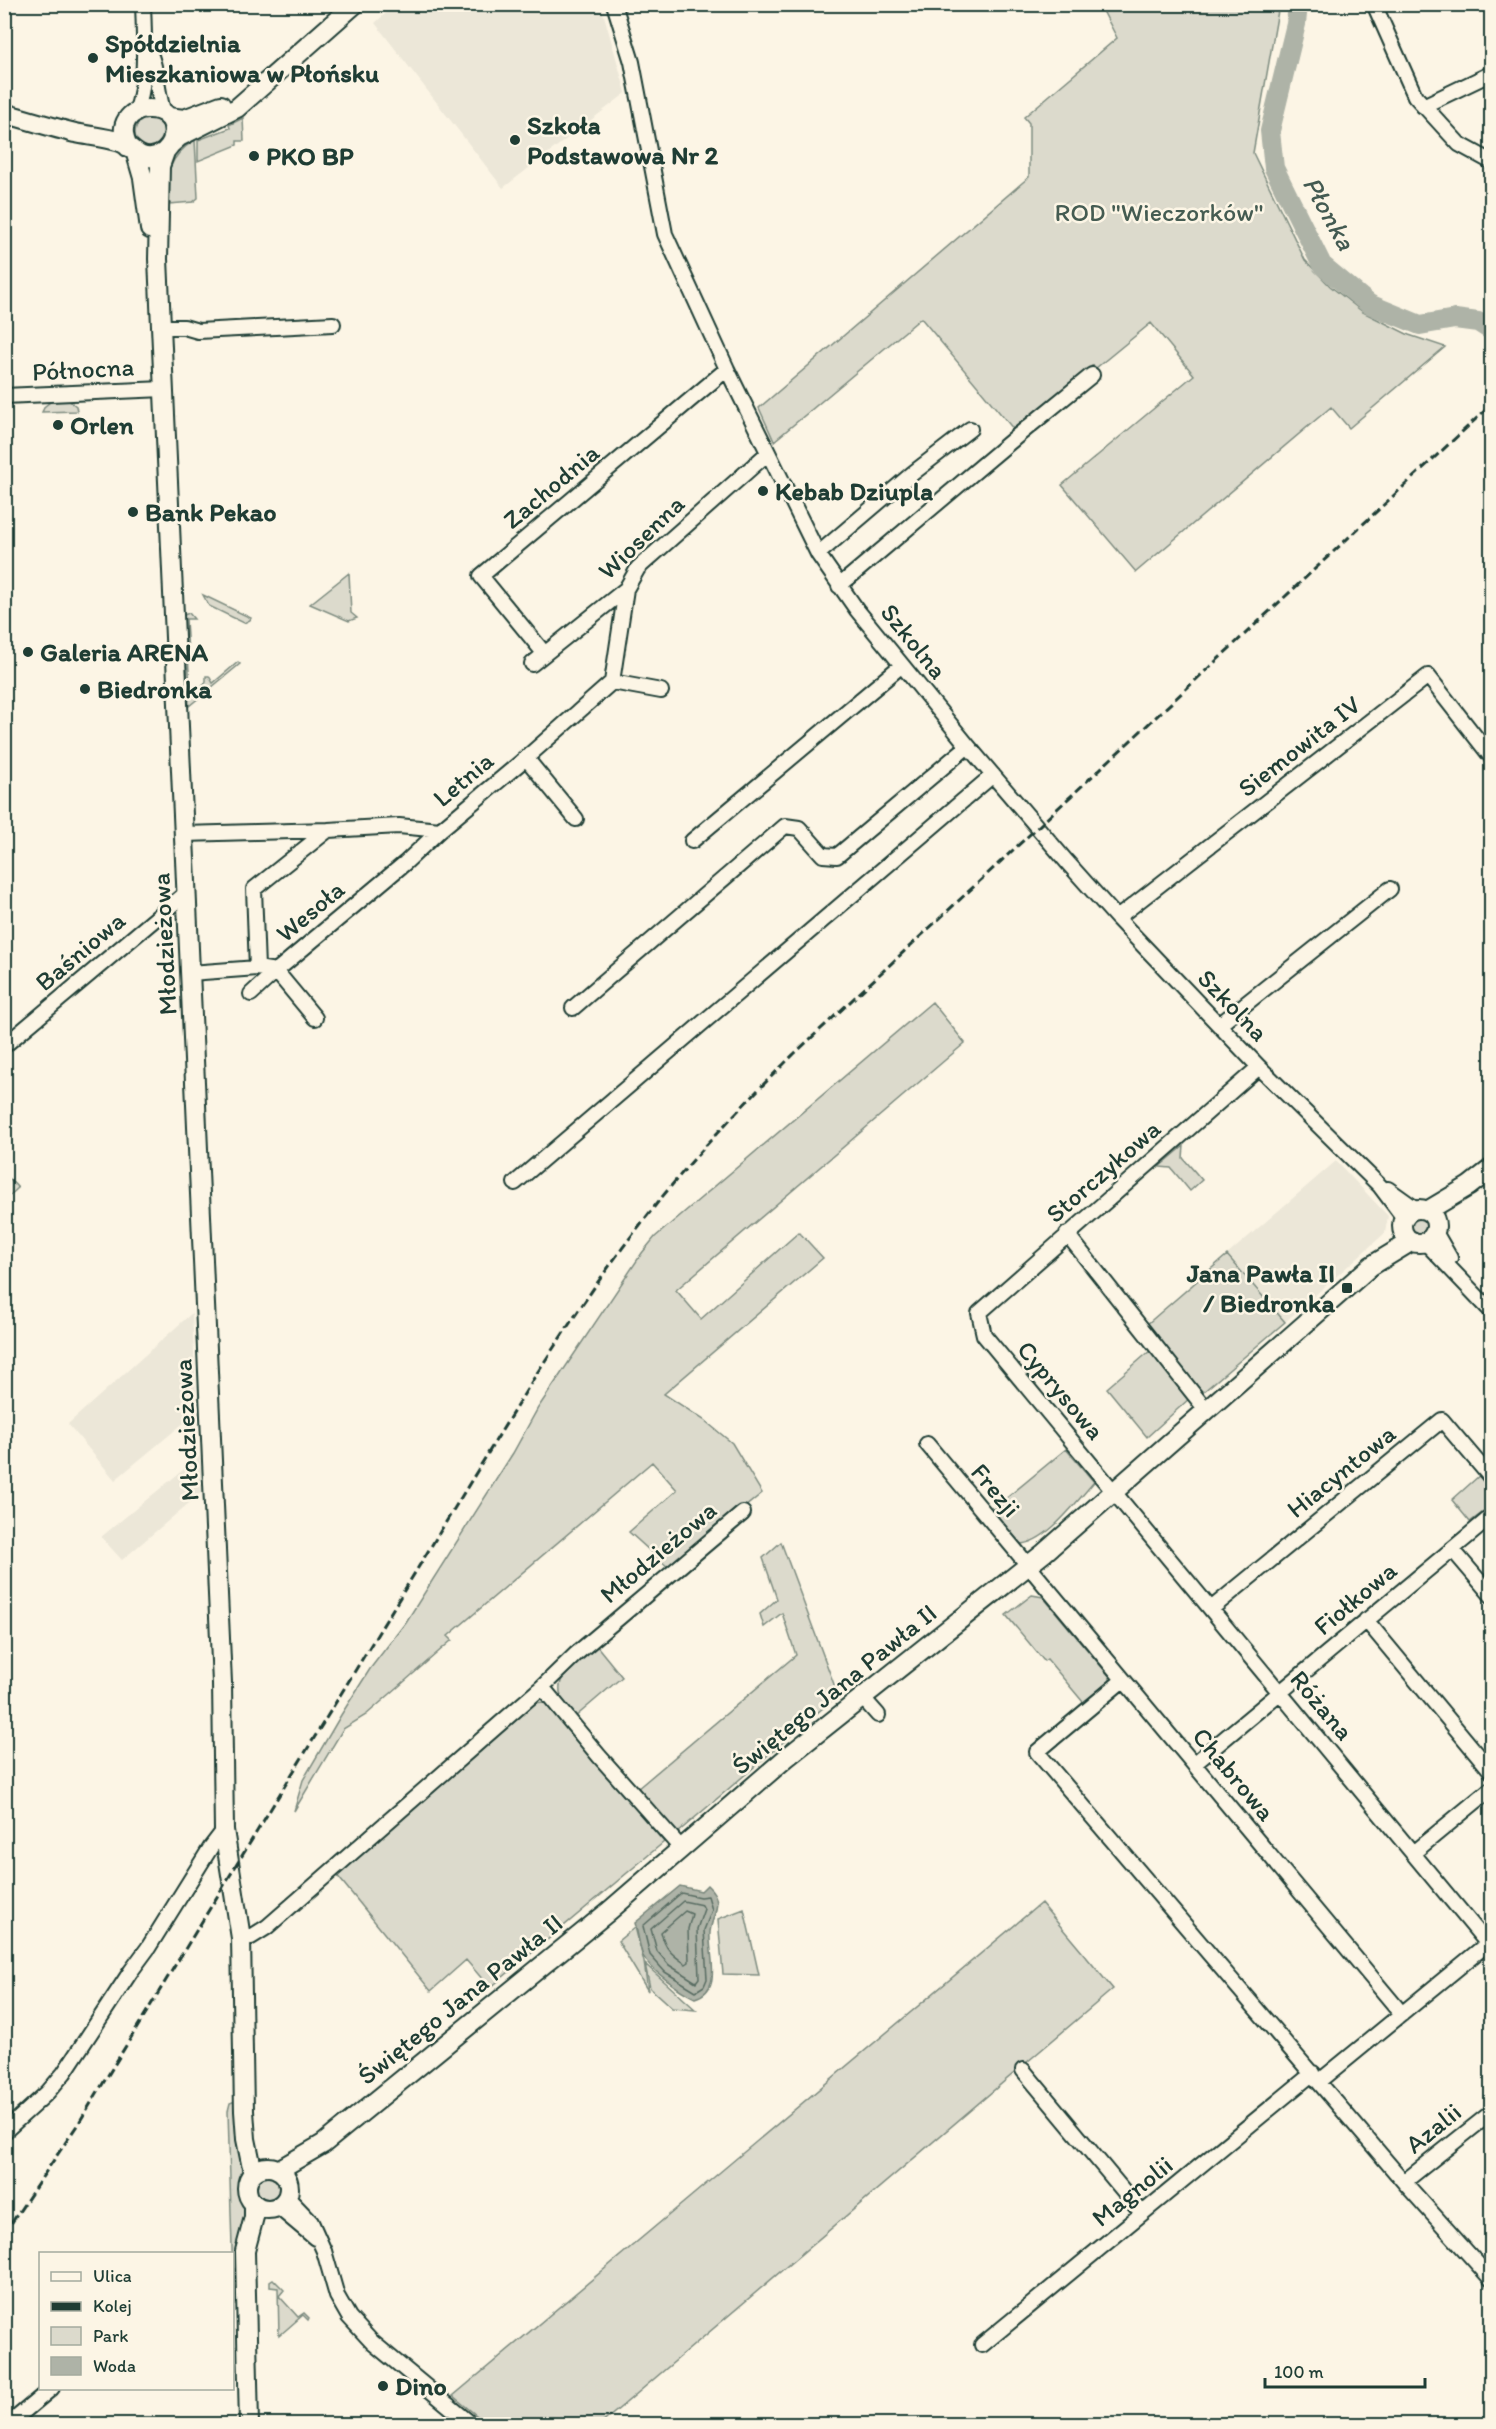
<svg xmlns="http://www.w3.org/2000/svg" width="1496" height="2429" font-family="Itim,sans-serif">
  <rect width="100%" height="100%" fill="#fcf5e5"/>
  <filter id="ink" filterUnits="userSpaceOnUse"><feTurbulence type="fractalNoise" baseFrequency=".0167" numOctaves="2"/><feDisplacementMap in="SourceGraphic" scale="12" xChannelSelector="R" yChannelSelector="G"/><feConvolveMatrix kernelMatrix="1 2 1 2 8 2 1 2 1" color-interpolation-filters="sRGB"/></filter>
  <g filter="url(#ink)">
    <path fill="#ece7d8" d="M396,4L601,5L626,93L503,188L375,23Z
      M1336,1161L1388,1216L1385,1233L1285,1322L1227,1255Z
      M192,1313L197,1412L115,1480L68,1424Z
      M200,1456L202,1492L122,1560L101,1537Z"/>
    <path fill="#dcdacc" stroke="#7e8c80" stroke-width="1.5" d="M1100,5H1279L1253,153L1305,260L1330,286L1363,312L1409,335L1445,347L1349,428L1331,407L1136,572L1062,485L1194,375L1151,323L1096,368L1093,365L1014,430L921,318L774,441L759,408L1029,177V123L1024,117L1117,38Z
      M135 133a15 15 0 1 1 30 0a15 15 0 1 1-30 0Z
      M243,118L244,141H237V145L198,161V140L230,128L229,125Z
      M195,140L198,198L193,202L169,204C163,176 170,155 195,140Z
      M53,400H68L76,406L77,411L42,412L45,406Z
      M349,573L351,613L357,618L349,621L310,604Z
      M203,595L251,618L250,620L244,623L209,606Z
      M189,613L194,619H186L190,689L202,687L206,682V676H209L213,683L238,662L240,664L189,706L184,615Z
      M932,1002L965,1043L676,1290L701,1319L799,1232L823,1258L664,1394L704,1420L732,1443L762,1493L670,1569L629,1532L677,1490L652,1462L448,1636L452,1640L366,1715L343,1729L294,1811L303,1780L341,1715L370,1669L406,1622L513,1453L538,1408L642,1253L655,1237Z
      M1184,1146L1183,1158L1202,1180L1190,1191L1171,1168L1159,1167Z
      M4,1173L18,1188L5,1200H4Z
      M1411 1226a8 8 0 1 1 16 0a8 8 0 1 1-16 0Z
      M1227,1255L1285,1322L1203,1392L1194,1385L1146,1325Z
      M1151,1350L1190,1398L1147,1437L1107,1388Z
      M1066,1449L1094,1482C1077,1501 1046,1544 1019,1544L992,1510Z
      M1480,1475L1491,1488V1506L1470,1522L1452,1500Z
      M781,1542L838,1695L677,1833L637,1789L796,1655L782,1613L764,1627L760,1614L777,1599L763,1558Z
      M1032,1595L1043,1597L1110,1677V1681L1083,1702L1047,1659L1044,1661L1006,1615Z
      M596,1645L622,1677L574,1718C543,1682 568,1670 596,1645Z
      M544,1702L664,1842L490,1988L466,1960L431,1991L336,1874L534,1703Z
      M1041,1903L1113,1989L601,2424H487L453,2396Z
      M744,1909L759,1975L723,1974L718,1919Z
      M635,1927L644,1962L648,1991L618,1941Z
      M645,1964L696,2010L672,2008L650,1988Z
      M235,2101L244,2167L238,2182V2194L245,2211L238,2245L236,2280L233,2281L228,2111L230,2103Z
      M256 2188a12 12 0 1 1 24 0a12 12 0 1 1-24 0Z
      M273,2279L284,2290L279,2296L298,2317L304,2313L309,2318L308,2320L303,2315L279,2336L278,2288L270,2287V2281Z"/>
    <path fill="#aeb3a7" stroke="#758479" stroke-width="1.5" d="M707,1885C726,1902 712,1914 710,1932C708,1953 724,1990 695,1998C680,1991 650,1970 643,1956C639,1946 638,1933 635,1923L680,1886L701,1891Z"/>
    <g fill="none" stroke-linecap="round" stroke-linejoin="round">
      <path stroke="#586c62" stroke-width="1.5" d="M681,1893L700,1897L708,1896L712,1910L704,1930L707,1979L704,1986L696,1991L665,1972L650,1955L643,1926Z
        M683,1901L702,1905L704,1909L697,1929L699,1978L696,1982L669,1965L657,1951L651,1929Z
        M685,1911L692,1914L688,1929L689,1962L686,1964C672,1955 665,1949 661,1932Z"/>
      <path stroke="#aeb3a7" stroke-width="20" d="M1298,4L1296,24L1270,131L1274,168L1322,265L1369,304L1420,325L1455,319L1478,322L1492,331"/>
      <g stroke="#1f3d34" stroke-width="18">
        <path id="street" d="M614,4L632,62L665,234L727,369L818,554L857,610L968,746L1067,862L1117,918L1259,1067L1380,1186L1404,1218
          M1374,4L1415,96L1459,144L1492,162
          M145,44C158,64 156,91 164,113
          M1423,106L1492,73
          M136,111C147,87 144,32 143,4
          M160,327H184L198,331L333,324
          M4,396L164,389
          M818,554L913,473L970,429
          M839,586L1016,437L1092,375
          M544,653L481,576L727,369
          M532,664L626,589L638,568L768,453
          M612,682L661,691
          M526,758L576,819
          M184,834L328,830L399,826L440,830L526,758L612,682L626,589
          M692,841L902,665
          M1117,918L1428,676L1492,758
          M257,968L254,889L328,830
          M190,973L257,968L276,971L405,863L440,830
          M251,994L276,971L315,1018
          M573,1008L785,826L799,828L823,855L837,856L968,746
          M1219,1025L1390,889
          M4,1046L186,893
          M1259,1067L979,1313L984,1335L1492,1949
          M515,1183L993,775
          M1388,1189L1416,1209
          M1435,1232L1450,1258
          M1067,1234L1207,1411
          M1425,1242L1492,1312
          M927,1444L1402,2014
          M1452,1549L1492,1596
          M1211,1609L1442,1420L1492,1479
          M1366,1620L1492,1772
          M1123,1680L1037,1752L1404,2182L1492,2280
          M542,1687L599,1756L681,1848
          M863,1698L878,1715
          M1194,1764L1492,1516
          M1413,1853L1492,1788
          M241,1938L251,1937L267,1927L542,1687L576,1654L743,1513
          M1023,2070L1142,2213
          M1320,2081L1492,1940
          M4,2132L47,2093L64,2073L131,1971L148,1948L211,1847L224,1830
          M1404,2182L1492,2112
          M287,2197L311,2222L324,2251L337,2296L349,2317L372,2342L471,2424
          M278,2207L315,2238
          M982,2345L1313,2073
          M9,2424L52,2388"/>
      </g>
      <g stroke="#1f3d34" stroke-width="22">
        <path id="secondary" d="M4,113C28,120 51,127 75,133C90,136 106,137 120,142C132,146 137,159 152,157C161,156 169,149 172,141C186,96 105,99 128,147
          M168,117L184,119L221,105
          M170,145L179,137L237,108L355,4
          M165,152L160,166L158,259L222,1683L224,1830L241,1938L244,2111L246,2139L253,2173
          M136,154L143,178L150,229
          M1402 1226a17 17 0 1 1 34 0a17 17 0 1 1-34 0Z
          M1427,1211L1469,1186L1492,1168
          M247 2188a21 21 0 1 1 42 0a21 21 0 1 1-42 0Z
          M278,2170L323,2144L608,1912L786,1758L1044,1553L1371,1266L1412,1241
          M249,2424L245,2251L254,2217V2204"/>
      </g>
      <use href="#street" stroke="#fcf5e5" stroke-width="14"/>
      <use href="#secondary" stroke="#fcf5e5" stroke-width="18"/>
      <path stroke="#1f3d34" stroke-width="3" stroke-dasharray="9 4.5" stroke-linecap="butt" d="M4,2234L80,2121L537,1373C572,1320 607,1266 647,1216C692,1158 742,1105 794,1054L1492,404"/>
    </g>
  </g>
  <g fill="#1f3d34" stroke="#fcf5e5" stroke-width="2">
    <circle cx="93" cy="58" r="6"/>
    <circle cx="515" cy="140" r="6"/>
    <circle cx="254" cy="156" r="6"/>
    <circle cx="58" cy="425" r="6"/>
    <circle cx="763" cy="491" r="6"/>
    <circle cx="133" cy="512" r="6"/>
    <circle cx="28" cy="652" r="6"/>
    <circle cx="85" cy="689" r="6"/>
    <rect x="1341" y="1282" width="12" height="12" rx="3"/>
    <circle cx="383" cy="2386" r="6"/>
  </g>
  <g text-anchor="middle" stroke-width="5" stroke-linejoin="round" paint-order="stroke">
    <g font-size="26" font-weight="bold" fill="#1f3d34" stroke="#fcf5e5" text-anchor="start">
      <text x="105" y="52">Spółdzielnia<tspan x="105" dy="30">Mieszkaniowa w Płońsku</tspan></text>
      <text x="527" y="134">Szkoła<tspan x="527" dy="30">Podstawowa Nr 2</tspan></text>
      <text x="266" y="165">PKO BP</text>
      <text x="70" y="434">Orlen</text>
      <text x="775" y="500">Kebab Dziupla</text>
      <text x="145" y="521">Bank Pekao</text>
      <text x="40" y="661">Galeria ARENA</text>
      <text x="97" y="698">Biedronka</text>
      <text x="1335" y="1282" text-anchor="end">Jana Pawła II<tspan x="1335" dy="30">/ Biedronka</tspan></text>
      <text x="395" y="2395">Dino</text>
    </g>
    <g font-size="26" fill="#455c52" stroke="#fcf5e5">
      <text x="1159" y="221">ROD "Wieczorków"</text>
    </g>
    <g font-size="26" fill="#1f3d34" stroke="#fcf5e5">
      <text transform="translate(83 369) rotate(-3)" y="9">Północna</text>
      <text transform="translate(551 486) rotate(-40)" y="9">Zachodnia</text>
      <text transform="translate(641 537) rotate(-44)" y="9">Wiosenna</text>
      <text transform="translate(914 641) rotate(51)" y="9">Szkolna</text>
      <text transform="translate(1299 746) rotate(-38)" y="9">Siemowita IV</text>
      <text transform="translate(463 779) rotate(-40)" y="9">Letnia</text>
      <text transform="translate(310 911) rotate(-40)" y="9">Wesoła</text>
      <text transform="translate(164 944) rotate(-93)" y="9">Młodzieżowa</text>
      <text transform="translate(80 951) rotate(-40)" y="9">Baśniowa</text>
      <text transform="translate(1233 1005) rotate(46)" y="9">Szkolna</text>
      <text transform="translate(1103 1171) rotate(-41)" y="9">Storczykowa</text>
      <text transform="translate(1061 1390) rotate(50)" y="9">Cyprysowa</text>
      <text transform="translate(186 1430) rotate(-93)" y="9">Młodzieżowa</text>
      <text transform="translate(1341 1471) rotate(-39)" y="9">Hiacyntowa</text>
      <text transform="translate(996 1490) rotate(50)" y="9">Frezji</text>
      <text transform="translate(658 1552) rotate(-40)" y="9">Młodzieżowa</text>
      <text transform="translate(1355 1598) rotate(-40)" y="9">Fiołkowa</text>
      <text transform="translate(834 1689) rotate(-39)" y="9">Świętego Jana Pawła II</text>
      <text transform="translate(1322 1705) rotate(50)" y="9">Różana</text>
      <text transform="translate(1234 1774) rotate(50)" y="9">Chabrowa</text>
      <text transform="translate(460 1999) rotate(-39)" y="9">Świętego Jana Pawła II</text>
      <text transform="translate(1433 2128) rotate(-39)" y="9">Azalii</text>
      <text transform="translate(1132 2191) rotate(-39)" y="9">Magnolii</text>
    </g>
    <g font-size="27" font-style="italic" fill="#435a51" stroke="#fcf5e5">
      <text transform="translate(1329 213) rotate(61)" y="9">Płonka</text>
    </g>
  </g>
  <rect width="1496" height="2429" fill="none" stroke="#fcf5e5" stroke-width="24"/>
  <rect x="12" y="12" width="1472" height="2405" fill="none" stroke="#1f3d34" stroke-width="2" filter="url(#ink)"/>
  <rect x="39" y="2252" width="195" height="138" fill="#fcf5e5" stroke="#a4ab9e" stroke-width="1.5"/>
  <rect x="51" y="2272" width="30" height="9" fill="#fcf5e5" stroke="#a4ab9e" stroke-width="1.5"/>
  <text x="93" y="2282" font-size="18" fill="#1f3d34">Ulica</text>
  <rect x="51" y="2302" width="30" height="9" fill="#1f3d34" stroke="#a4ab9e" stroke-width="1.5"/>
  <text x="93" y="2312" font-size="18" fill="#1f3d34">Kolej</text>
  <rect x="51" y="2327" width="30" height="18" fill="#dcdacc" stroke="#a4ab9e" stroke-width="1.5"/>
  <text x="93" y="2342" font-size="18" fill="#1f3d34">Park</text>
  <rect x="51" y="2357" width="30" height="18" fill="#aeb3a7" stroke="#a4ab9e" stroke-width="1.5"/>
  <text x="93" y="2372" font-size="18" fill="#1f3d34">Woda</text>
  <path d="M1265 2378v9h160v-9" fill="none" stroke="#1f3d34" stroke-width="3"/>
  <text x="1274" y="2378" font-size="18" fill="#1f3d34" stroke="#fcf5e5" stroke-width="4.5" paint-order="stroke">100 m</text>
</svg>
